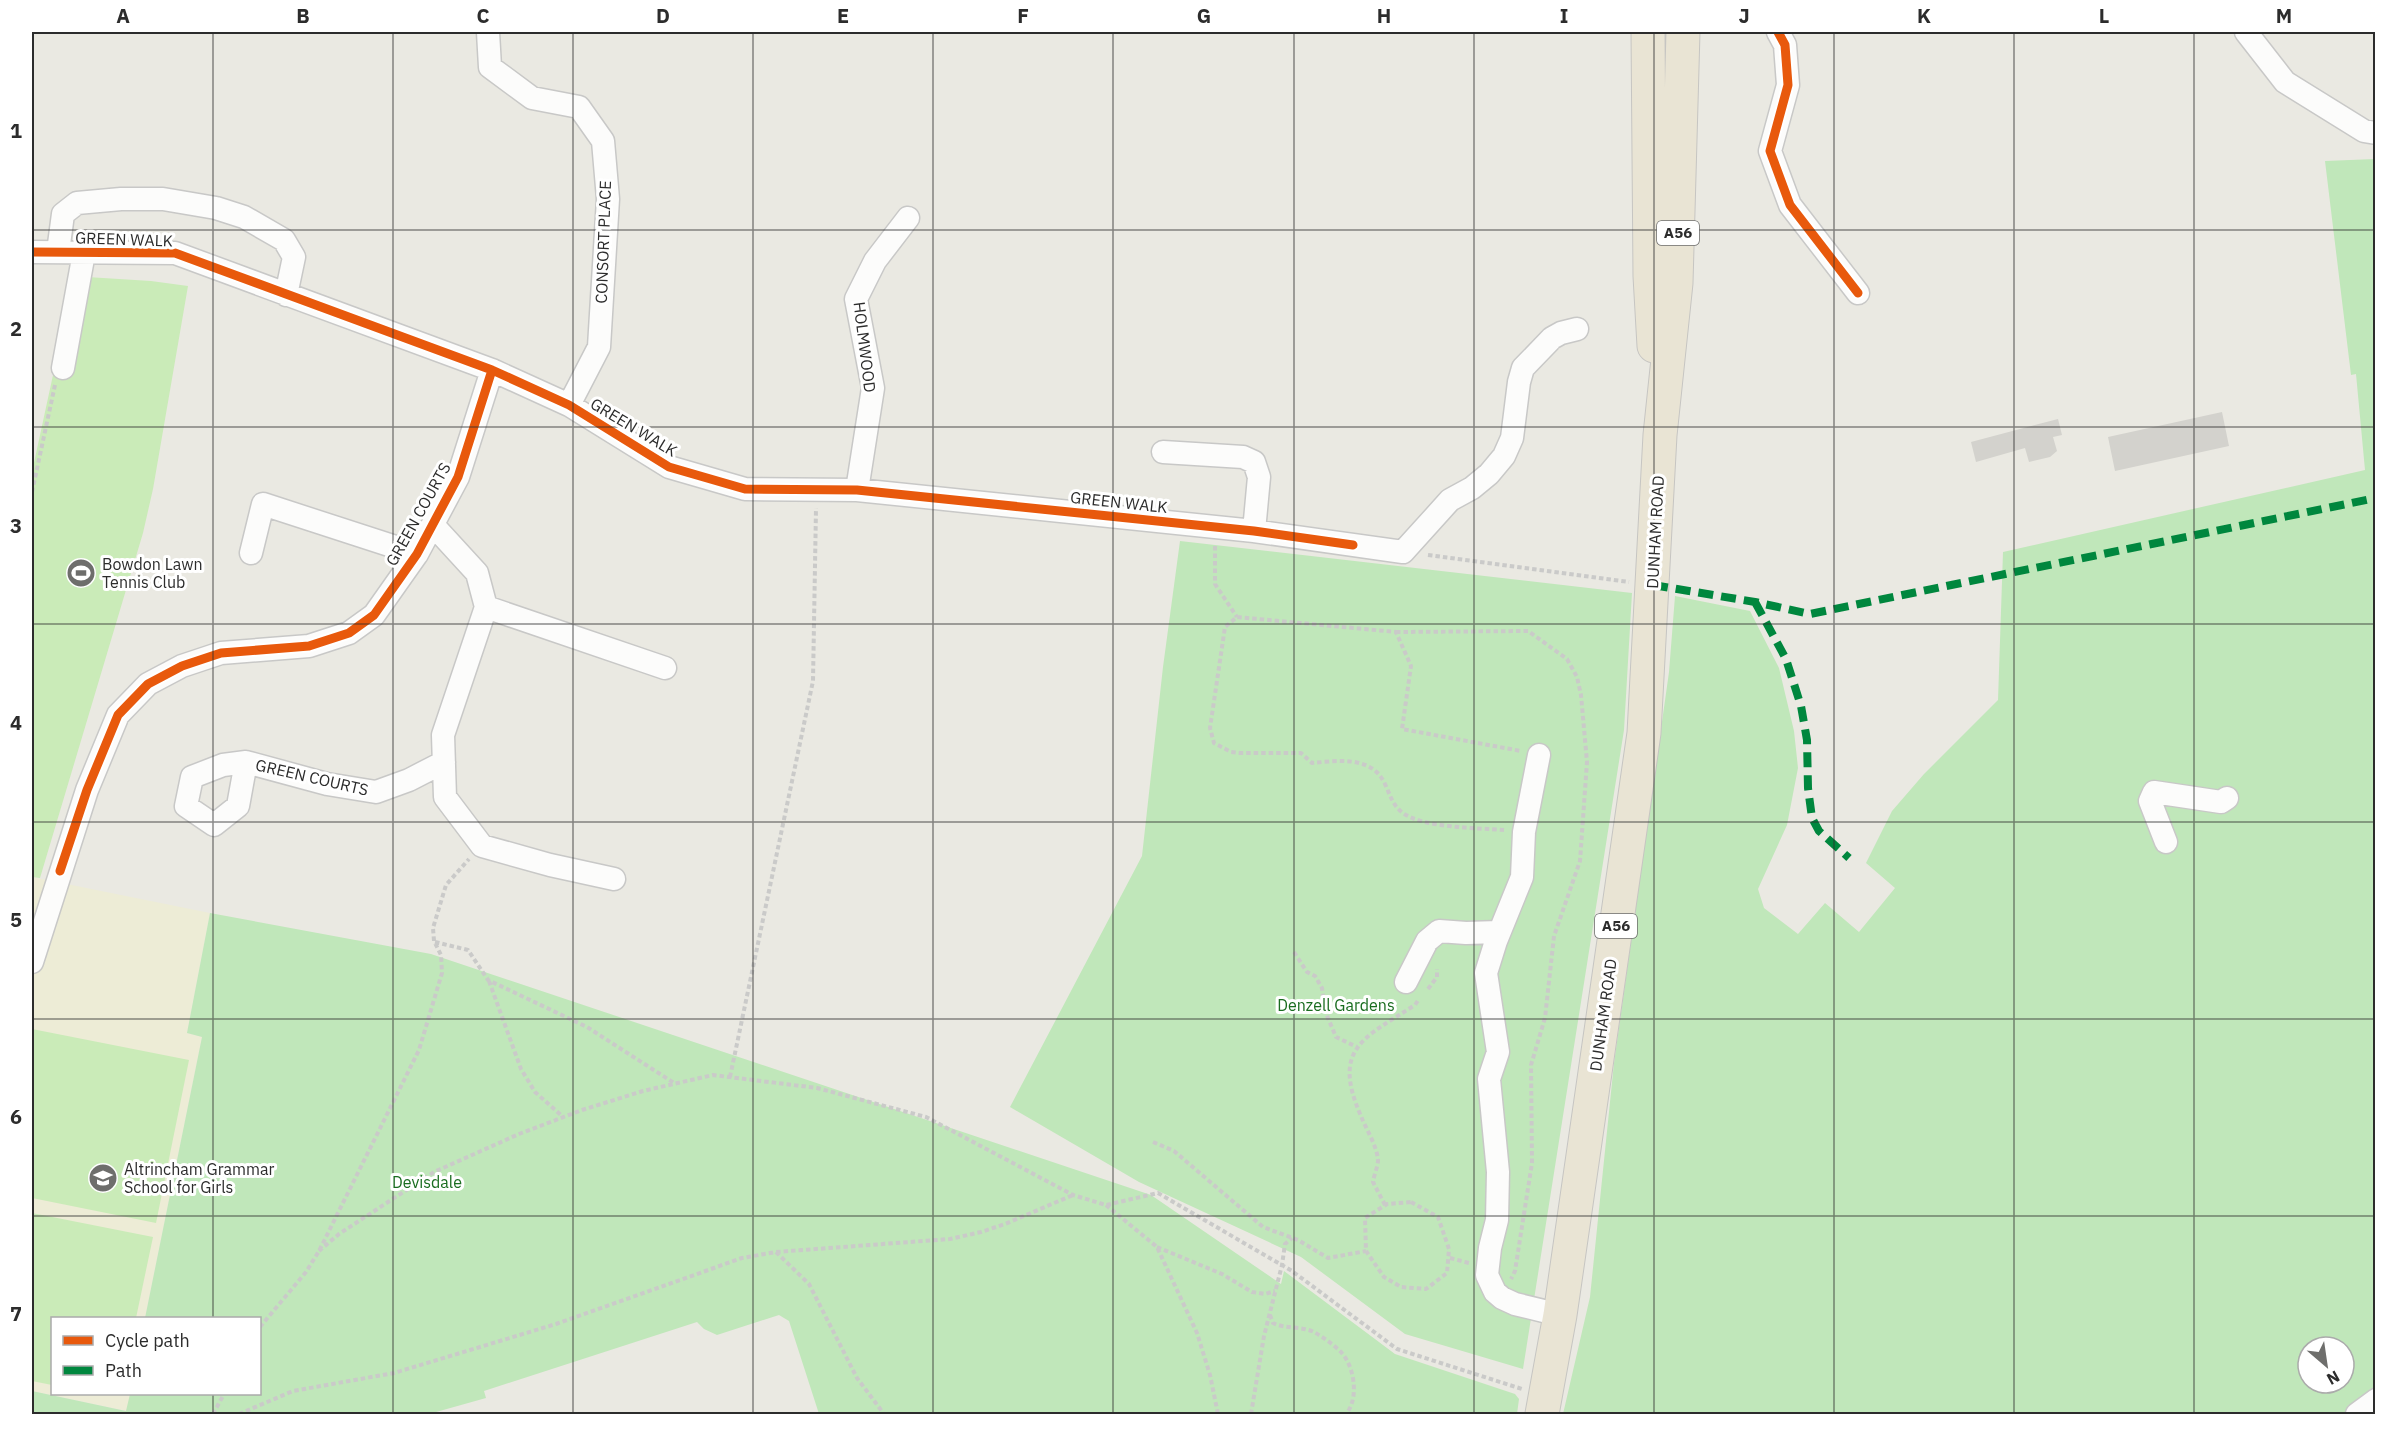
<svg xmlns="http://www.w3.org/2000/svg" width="2407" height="1446" font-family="'IBM Plex Sans',sans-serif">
  <rect width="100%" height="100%" fill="#eae9e2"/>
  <path fill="#edecd6" d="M32,877L210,913L187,1033L202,1037L145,1318H52V1394H130L127,1411L32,1391Z"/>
  <path fill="#c0e7ba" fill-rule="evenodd" d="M2375,159V1414H1563L1590,1297L1614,1063L1669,672L1675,596L1750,611L1779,668L1794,731L1798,768L1787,825L1758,889L1764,908L1798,934L1825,903L1859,932L1895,888L1866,863L1892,811L1924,774L1998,700L2003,552L2365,470L2356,374L2351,375L2325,161ZM2308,1347H2344V1383H2308Z
    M1180,541L1632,593L1624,730L1523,1369L1405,1334L1301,1257L1139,1182L1010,1107L1142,856L1163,667Z
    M210,913L431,954L1151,1195L1281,1284L1284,1271L1395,1354L1515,1394L1519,1399L1517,1414H819L789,1321L779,1315L717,1335L704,1329L697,1322L484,1391L486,1398L429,1414H32V1391L126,1411L130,1394H260V1318H145L202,1037L187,1033Z"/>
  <path fill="#caebb8" d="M71,276L151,281L188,286L153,489L143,533L40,878L32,877V472L53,375Z
    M32,1029L189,1060L156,1223L32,1198Z
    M32,1213L153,1237L136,1318H52V1385L32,1381Z"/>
  <path fill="#d3d2cd" d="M2222,412L2229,446L2115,471L2108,437Z
    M2058,419L2062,435L2053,437L2057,451L2050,457L2029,462L2025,448L1976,462L1971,442Z"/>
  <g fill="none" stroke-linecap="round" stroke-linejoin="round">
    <g stroke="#c8c8c7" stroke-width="25">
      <path id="minor" d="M488,32L490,67L532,98L579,107L603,141L608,199L599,347L569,405
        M1778,32L1785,45L1788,85L1770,151L1790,205L1858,293
        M2246,32L2285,82L2364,131L2376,133
        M32,252L175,253L492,370L569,405L669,467L745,489L857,490L1254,531L1403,552L1450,500L1472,488L1489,474L1504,456L1512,438L1519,382L1523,368L1552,338L1561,333L1577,329
        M58,252L63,214L77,203L121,199H163L216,208L244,217L284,240L294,257L286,295
        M63,368L84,253
        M1163,452L1243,457L1254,462L1259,477L1254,531
        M857,490L873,388L856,299L875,261L908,218
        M433,525L477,573L486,607L443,735L445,797L482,846L550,865L614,879
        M251,553L263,504L417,554
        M486,607L665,668
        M1539,755L1524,832L1522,877L1496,941L1486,973L1498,1052L1489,1079L1498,1172L1497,1220L1490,1248L1487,1275L1495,1292L1502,1298L1515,1304L1560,1315
        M246,762L238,806L214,825L186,806L192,777L223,765L246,762L327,784L376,792L409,780L444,762
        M2166,842L2150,801L2154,792L2221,802L2227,798
        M32,962L87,790L118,715L148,684L182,666L221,653L309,646L349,633L374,615L417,554L458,477L492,370
        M1406,982L1427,941L1439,931L1466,933L1499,932
        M2357,1414L2376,1400"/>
    </g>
    <g stroke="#c6c5c2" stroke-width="35">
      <path id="highway" d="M1648,32L1650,276L1654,346
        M1542,1414L1560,1315L1644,733L1660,435L1676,283L1683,32"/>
    </g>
    <path stroke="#cacac9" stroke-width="4" stroke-dasharray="4.5 3" stroke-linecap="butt" d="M32,492L55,385
      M1215,546V584L1237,617
      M1428,555L1629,582
      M1396,632L1528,631L1567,659L1577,677L1581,695L1587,762L1580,861L1554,936L1545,1018L1531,1065L1532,1163L1515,1271L1511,1279
      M1504,830C1479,828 1423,828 1403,813C1392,805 1390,794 1384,782C1370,755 1336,761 1312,763L1301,753H1240L1231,752L1214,743L1210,728L1225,627L1237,617L1396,632L1411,666L1402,729L1521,751
      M435,942L468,950L488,980L587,1027L674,1083
      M1294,952L1307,972L1315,976L1322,988L1325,1011L1336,1037L1357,1047
      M489,981L521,1069L535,1092L563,1117
      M1428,989L1437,977V969
      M730,1077L813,681L816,508
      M1153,1142L1174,1151L1263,1227L1298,1240L1328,1258L1366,1251
      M1411,1202L1438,1217L1449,1249L1447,1273L1426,1289L1401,1287L1384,1277L1366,1251L1365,1218L1387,1204Z
      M1106,1205L1157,1247L1197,1333L1210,1375L1218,1414
      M1385,1205L1373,1182C1374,1175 1378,1166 1378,1160C1377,1146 1366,1129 1361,1116C1331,1048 1364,1038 1415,1005L1419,999
      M1157,1247L1222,1274L1252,1292L1265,1294L1275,1291
      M319,1251L339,1234L434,1172L519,1134L582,1110L643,1091L713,1075L817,1088L926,1117L1073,1195L1106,1205L1158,1193L1292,1271L1397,1349L1522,1389
      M776,1252L809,1284L857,1378L884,1414
      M1450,1258L1469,1263
      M1270,1315L1273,1323C1285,1329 1301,1326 1314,1332C1323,1337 1334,1345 1341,1352C1355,1367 1359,1399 1346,1414
      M260,1327L306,1272L319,1251L419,1050L442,973L441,955L434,941L433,928L446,885L469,859
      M213,1414L224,1394
      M239,1414L293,1391L394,1373L556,1324L742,1258L776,1252L950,1239L981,1232L1005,1224L1073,1195
      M1251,1414L1264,1336L1282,1265L1285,1244L1292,1238"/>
    <use href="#minor" stroke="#fcfcfb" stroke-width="22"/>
    <use href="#highway" stroke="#e9e4d4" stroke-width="33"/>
    <path stroke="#00873e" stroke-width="8" stroke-dasharray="15 8" stroke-linecap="butt" d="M1653,585L1755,602L1810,614L2376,498
      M1755,602L1786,659L1801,706L1807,740L1808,788L1812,818L1819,831L1849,858"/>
    <g stroke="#fff" stroke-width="13">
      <path id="cycleway" d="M1778,32L1785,45L1788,85L1770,151L1790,205L1858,293
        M32,252L175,253L492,370L569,405L669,467L745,489L857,490L1254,531L1353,545
        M60,871L87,790L118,715L148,684L182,666L221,653L309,646L349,633L374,615L417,554L458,477L492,370"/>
    </g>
    <use href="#cycleway" stroke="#e8590c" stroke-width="9"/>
  </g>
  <path fill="none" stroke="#2c2c2c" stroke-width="1.5" stroke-opacity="0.55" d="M213,32V1318M393,32V1414M573,32V1414M753,32V1414M933,32V1414M1113,32V1414M1294,32V1414M1474,32V1414M1654,32V1414M1834,32V1414M2014,32V1414M2194,32V1414M32,230H2376M32,427H2376M32,624H2376M32,822H2376M32,1019H2376M32,1216H2376M213,1394V1414"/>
  <defs>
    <g id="stadium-disc" transform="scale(1.5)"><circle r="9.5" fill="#6e6e6c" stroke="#fff"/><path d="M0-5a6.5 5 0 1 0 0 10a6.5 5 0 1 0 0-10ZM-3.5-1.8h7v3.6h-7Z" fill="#fff"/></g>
    <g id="school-disc" transform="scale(1.5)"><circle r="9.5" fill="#6e6e6c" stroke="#fff"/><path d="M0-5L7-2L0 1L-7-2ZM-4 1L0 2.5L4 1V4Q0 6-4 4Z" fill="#fff"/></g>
  </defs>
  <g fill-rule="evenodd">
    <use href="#stadium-disc" x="81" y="573"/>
    <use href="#school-disc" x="103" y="1178"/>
  </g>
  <g text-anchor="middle" stroke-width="6" stroke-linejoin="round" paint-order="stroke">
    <g fill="#fff" stroke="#6b6b6b" stroke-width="1.5">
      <rect x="1657" y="221" width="42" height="24" rx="4.5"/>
      <rect x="1595" y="914" width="42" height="24" rx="4.5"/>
    </g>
    <g font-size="15" font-weight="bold" fill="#2c2c2c">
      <text x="1678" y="238">A56</text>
      <text x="1616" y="931">A56</text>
    </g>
    <g font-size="16" fill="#2c2c2c" stroke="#fff">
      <text transform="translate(124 239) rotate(2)" y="6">GREEN WALK</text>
      <text transform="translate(603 242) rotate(-88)" y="6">CONSORT PLACE</text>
      <text transform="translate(865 347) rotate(83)" y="6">HOLMWOOD</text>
      <text transform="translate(634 427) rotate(31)" y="6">GREEN WALK</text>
      <text transform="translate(1119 502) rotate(6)" y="6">GREEN WALK</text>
      <text transform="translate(418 514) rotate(-61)" y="6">GREEN COURTS</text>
      <text transform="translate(1655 532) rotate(-87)" y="6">DUNHAM ROAD</text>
      <text transform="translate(312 777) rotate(13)" y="6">GREEN COURTS</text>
      <text transform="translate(1603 1015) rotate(-82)" y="6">DUNHAM ROAD</text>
    </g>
    <g font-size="16" fill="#2c2c2c" stroke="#fff" text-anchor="start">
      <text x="102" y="570">Bowdon Lawn<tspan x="102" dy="18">Tennis Club</tspan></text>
      <text x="124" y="1175">Altrincham Grammar<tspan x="124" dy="18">School for Girls</tspan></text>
    </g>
    <g font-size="16" fill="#196c1f" stroke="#fff">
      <text x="1336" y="1011">Denzell Gardens</text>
      <text x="427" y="1188">Devisdale</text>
    </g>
  </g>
  <rect width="2407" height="1446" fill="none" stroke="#ffffff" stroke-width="66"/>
  <rect x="51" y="1317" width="210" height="78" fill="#ffffff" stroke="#ababab" stroke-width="1.5"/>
  <rect x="63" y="1336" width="30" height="9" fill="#e8590c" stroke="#ababab" stroke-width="1.5"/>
  <text x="105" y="1347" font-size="18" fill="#2c2c2c">Cycle path</text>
  <rect x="63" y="1366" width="30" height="9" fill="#00873e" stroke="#ababab" stroke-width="1.5"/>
  <text x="105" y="1377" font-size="18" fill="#2c2c2c">Path</text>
  <g transform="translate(2326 1365) rotate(151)"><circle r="28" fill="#ffffff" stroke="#ababab" stroke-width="1.5"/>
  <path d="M0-4.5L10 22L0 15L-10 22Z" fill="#6e6e6c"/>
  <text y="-9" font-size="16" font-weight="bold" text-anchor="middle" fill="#2c2c2c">N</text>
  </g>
  <rect x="33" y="33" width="2341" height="1380" fill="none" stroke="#2c2c2c" stroke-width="2"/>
  <g font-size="20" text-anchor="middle" font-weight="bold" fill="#2c2c2c">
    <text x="123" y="23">A</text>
    <text x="303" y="23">B</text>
    <text x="483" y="23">C</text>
    <text x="663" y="23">D</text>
    <text x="843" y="23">E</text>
    <text x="1023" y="23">F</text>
    <text x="1204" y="23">G</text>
    <text x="1384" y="23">H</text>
    <text x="1564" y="23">I</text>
    <text x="1744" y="23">J</text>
    <text x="1924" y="23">K</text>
    <text x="2104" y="23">L</text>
    <text x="2284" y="23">M</text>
    <text x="16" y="138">1</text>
    <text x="16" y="336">2</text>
    <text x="16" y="533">3</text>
    <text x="16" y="730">4</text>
    <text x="16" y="927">5</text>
    <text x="16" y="1124">6</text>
    <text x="16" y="1321">7</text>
  </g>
</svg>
